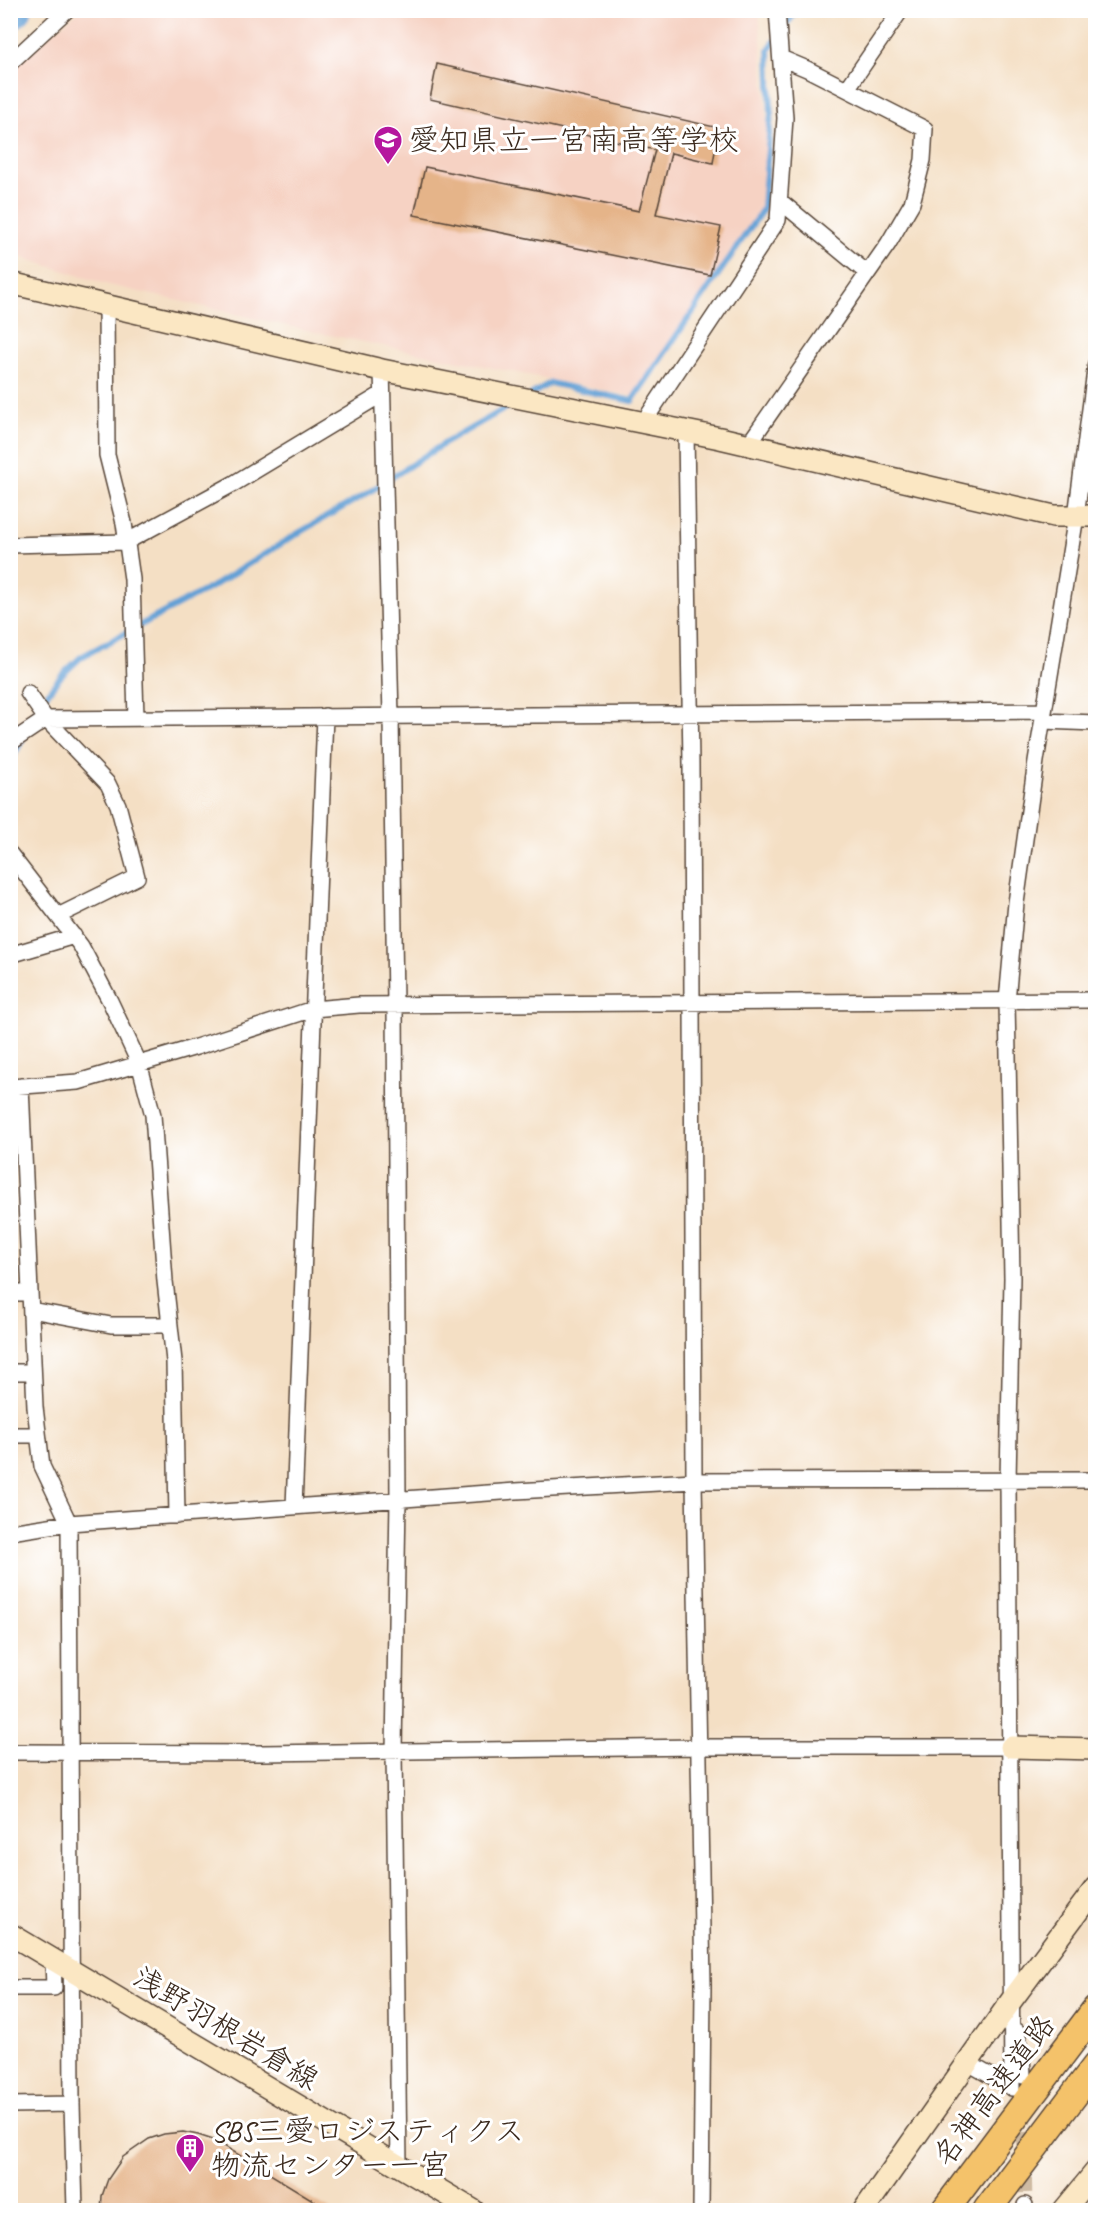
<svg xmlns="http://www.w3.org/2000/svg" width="1106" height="2221" font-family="Caveat,'Klee One',sans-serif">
  <rect width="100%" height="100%" fill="#fff"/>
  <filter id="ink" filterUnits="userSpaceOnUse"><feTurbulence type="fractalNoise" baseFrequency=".0167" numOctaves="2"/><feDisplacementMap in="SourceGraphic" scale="12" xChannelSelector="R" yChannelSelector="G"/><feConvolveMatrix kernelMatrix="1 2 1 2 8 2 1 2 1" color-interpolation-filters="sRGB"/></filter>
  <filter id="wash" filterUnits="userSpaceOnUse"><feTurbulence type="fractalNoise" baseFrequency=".008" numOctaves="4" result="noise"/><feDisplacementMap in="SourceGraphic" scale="24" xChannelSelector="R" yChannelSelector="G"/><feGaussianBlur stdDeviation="1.35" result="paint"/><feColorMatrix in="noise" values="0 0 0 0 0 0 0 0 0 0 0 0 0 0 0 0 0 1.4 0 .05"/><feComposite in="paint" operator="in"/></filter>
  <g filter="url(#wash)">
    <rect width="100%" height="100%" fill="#f4dfc4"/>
    <path fill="#f6d2c3" d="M79,11H759L767,122L762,208L637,397L319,333L109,285L11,254V67Z"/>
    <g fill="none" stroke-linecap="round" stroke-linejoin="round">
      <path stroke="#64a0d5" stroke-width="6" d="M532,394L550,383L632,401L763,209L771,114L769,49L797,10
        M29,725L42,700L62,675L81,657L215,585L300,532L366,494L445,443L515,403
        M10,763L22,740"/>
      <path stroke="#64a0d5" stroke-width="34" d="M10,14L15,10"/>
    </g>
    <g id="blocks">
      <path fill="#e5b489" d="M437,64L719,128L713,163L671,153L656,214L721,227L710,275L414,215L425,167L639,211L655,150L430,99Z
        M183,2132L198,2135L216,2141L331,2211H101L102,2196L108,2179L123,2157L149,2139L164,2134Z"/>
    </g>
  </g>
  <g filter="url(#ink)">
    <use href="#blocks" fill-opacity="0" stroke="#574537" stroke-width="1.5"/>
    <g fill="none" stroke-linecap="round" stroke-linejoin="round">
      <path stroke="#cfbba3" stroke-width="15" stroke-dasharray="15 8" stroke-linecap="butt" d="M1023,2109L1025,2205"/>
      <g stroke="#574537" stroke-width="18">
        <path id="street" d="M10,63L67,10
          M847,89L901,10
          M780,201L867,273
          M106,304L107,455L124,523L132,579L136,718
          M382,370L391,716L395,1004L398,1499L394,1751L399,2167
          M643,423L778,220L785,118L777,10
          M686,432L691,764L694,1481L703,1985L701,2210
          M748,445L888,244L912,203L923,160L925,129L807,69L781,58
          M10,545L126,542L233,484L382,394
          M28,693L46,719L108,784L118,805L137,877L58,916
          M1043,721L1096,723
          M10,743L46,719L1044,711
          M10,854L81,946L110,1001L139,1063L153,1115L165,1281L174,1361L177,1516
          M10,955L74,936
          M21,1086L35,1407L42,1466L69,1523L72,2104L75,2210
          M10,1087L78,1082L196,1047L313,1009L359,1005L1096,1000
          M10,1293H30
          M31,1310L111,1325H170
          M10,1372H33
          M10,1435H38
          M294,1507L325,716
          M10,1532L69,1523L516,1491L694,1481L1096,1480
          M10,1752L262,1753L699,1747H1011
          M10,1988H54L53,1960
          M1017,2031L1022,2054L1023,2076
          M968,2063L1012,2088
          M1012,2088L1008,1480L1012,1278L1007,1001L1016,903L1036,761L1076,516L1096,363
          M10,2105L72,2104
          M1025,2205V2210"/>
      </g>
      <g stroke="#574537" stroke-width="24">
        <path id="secondary" d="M10,283L382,370L720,438L1054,516H1096
          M1011,1747L1096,1749
          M10,1934L473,2210
          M864,2210L1011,2001L1096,1887
          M1064,2210L1096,2171"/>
      </g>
      <g stroke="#574537" stroke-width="30">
        <path id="highway" d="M945,2210L1096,2009
          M987,2210L1096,2066"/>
      </g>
      <use href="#street" stroke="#fff" stroke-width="15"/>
      <use href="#secondary" stroke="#fbe7c3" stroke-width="21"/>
      <use href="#highway" stroke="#f4c26a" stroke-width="27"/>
    </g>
  </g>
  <defs>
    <g id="school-pin" transform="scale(1.5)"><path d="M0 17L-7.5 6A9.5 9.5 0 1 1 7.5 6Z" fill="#b5179e" stroke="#fff"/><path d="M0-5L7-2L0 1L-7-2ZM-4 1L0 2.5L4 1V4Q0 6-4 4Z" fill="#fff"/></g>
    <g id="building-pin" transform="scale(1.5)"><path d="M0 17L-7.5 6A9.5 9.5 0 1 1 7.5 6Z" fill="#b5179e" stroke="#fff"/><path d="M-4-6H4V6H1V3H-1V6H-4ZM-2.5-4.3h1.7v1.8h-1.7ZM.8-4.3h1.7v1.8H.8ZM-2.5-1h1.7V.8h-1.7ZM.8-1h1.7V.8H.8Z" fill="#fff"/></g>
  </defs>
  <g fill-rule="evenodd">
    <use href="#school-pin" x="388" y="140"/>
    <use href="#building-pin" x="190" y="2148"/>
  </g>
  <g text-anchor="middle" stroke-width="6" stroke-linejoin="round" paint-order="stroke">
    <g font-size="30" fill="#3b2a1e" stroke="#fff" text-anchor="start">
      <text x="409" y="150">愛知県立一宮南高等学校</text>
      <text x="211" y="2141">SBS三愛ロジスティクス<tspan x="211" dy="34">物流センター一宮</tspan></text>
    </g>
    <g font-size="30" fill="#3b2a1e" stroke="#fff">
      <text transform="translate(226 2028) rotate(31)" y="10">浅野羽根岩倉線</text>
      <text transform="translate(994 2090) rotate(-53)" y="10">名神高速道路</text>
    </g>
  </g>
  <rect width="1106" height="2221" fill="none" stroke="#fff" stroke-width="36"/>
</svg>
